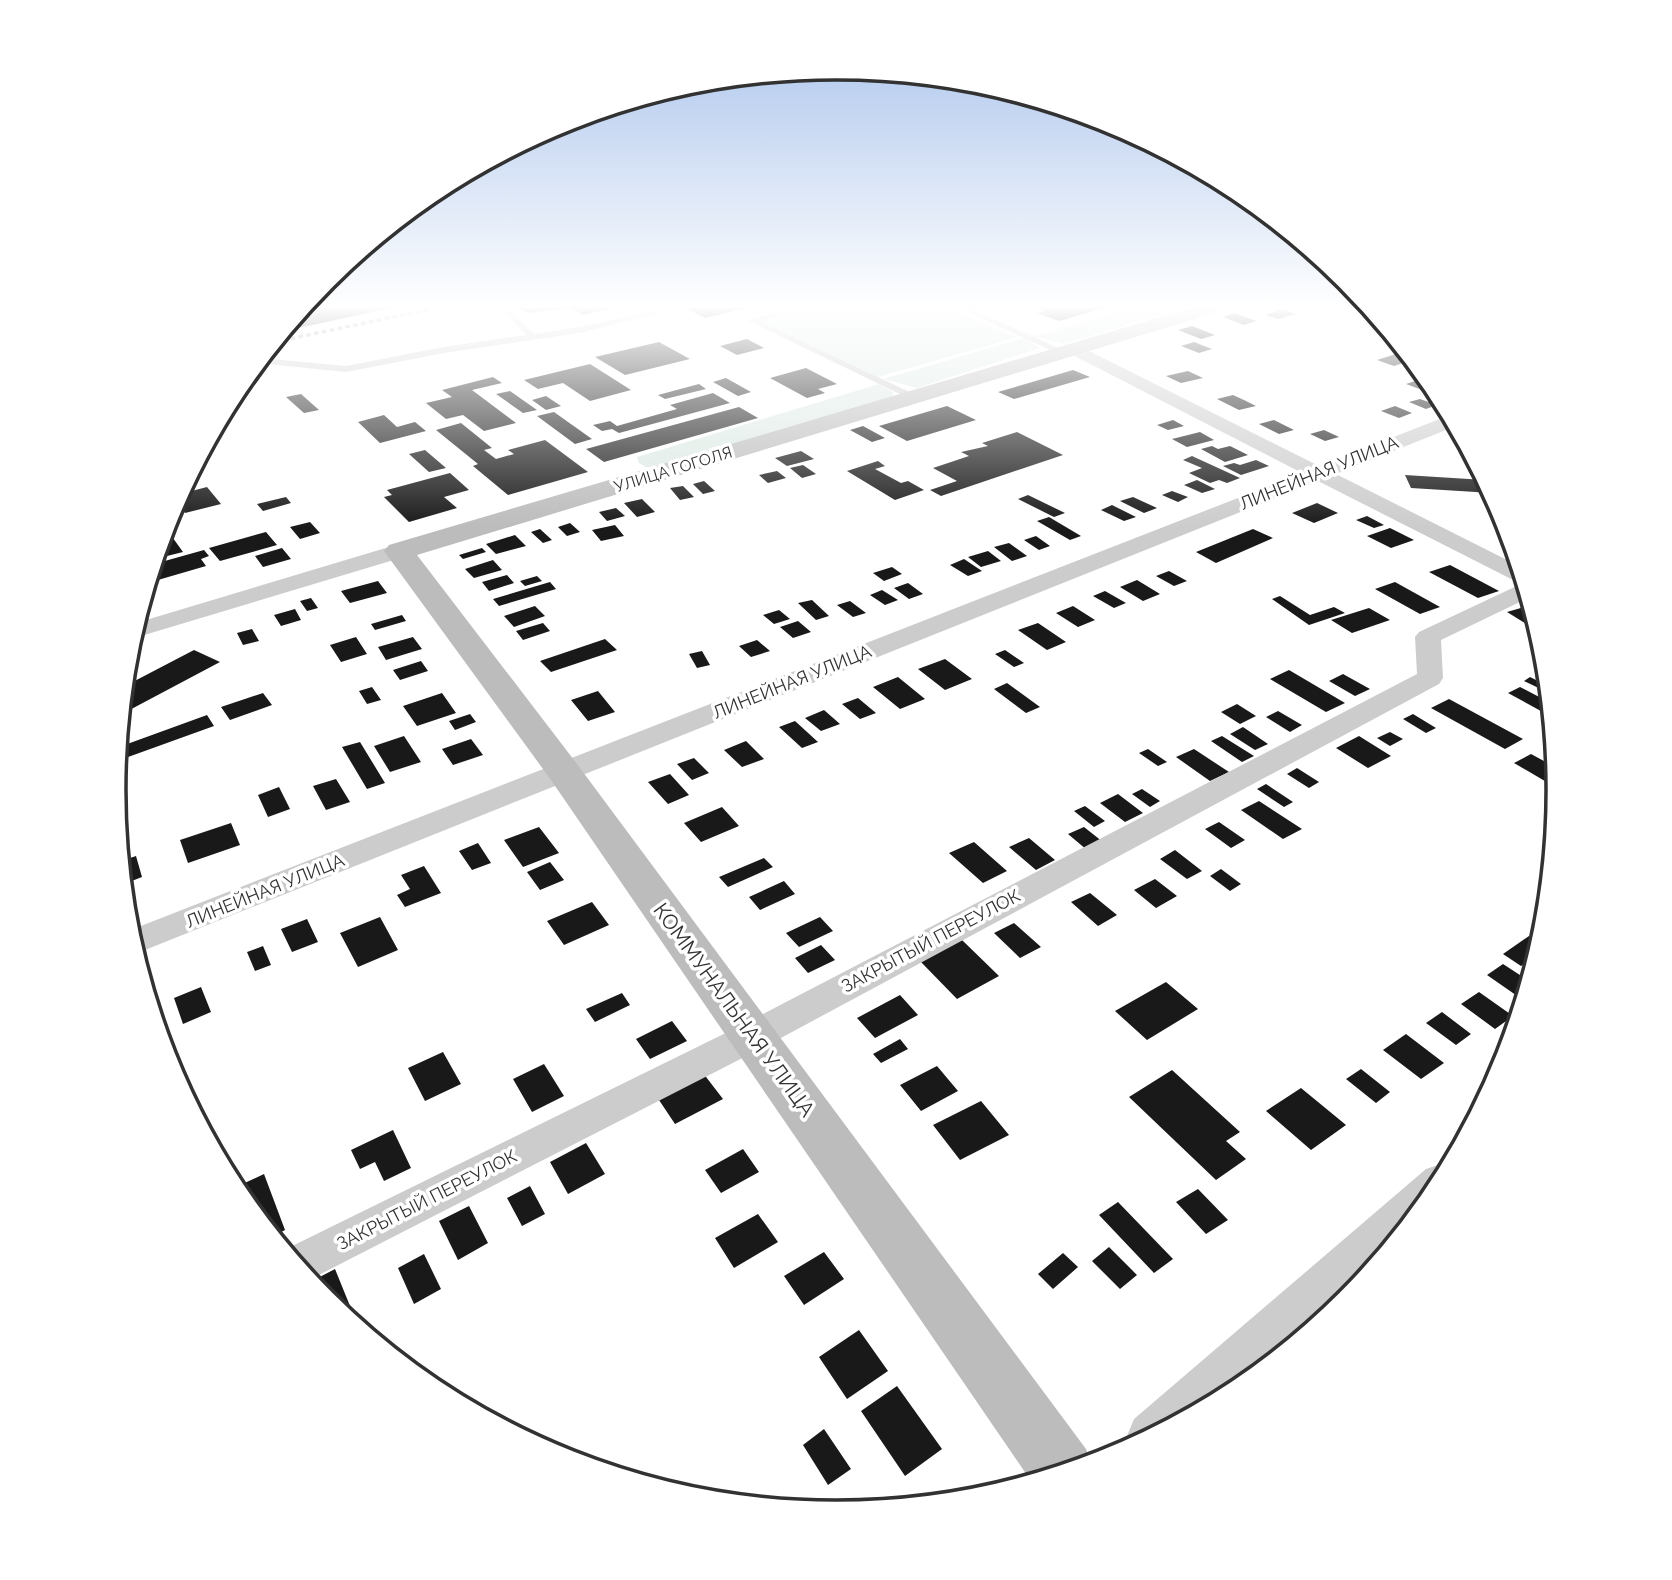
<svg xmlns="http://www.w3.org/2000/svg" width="1672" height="1580" font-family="Raleway,sans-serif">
  <rect width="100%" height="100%" fill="#fff"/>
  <path fill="#dce9e3" d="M820,307H944L1018,337L878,377L759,321Z
    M1140,307H1159L1174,311L1063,344L1033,336Z
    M1024,338L1040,348L917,388L883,379Z
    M879,384L893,392L892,398L787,427L660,467H646L639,463L637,457Z"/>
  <path fill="#191919" d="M314,307H392V308L284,331L302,309Z
    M517,307H613L614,308L583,315L571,308L528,313Z
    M698,307H747V308L705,318L687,309Z
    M1034,307H1107L1059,321L1037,313L1045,311Z
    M1283,309L1296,314L1278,319L1265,315Z
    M1235,313L1256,321L1244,325L1223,317Z
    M1192,326L1215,335L1201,339L1178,330Z
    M747,339L764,348L737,355L720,346Z
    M659,342L690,359L625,375L595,357Z
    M1194,342L1212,349L1199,353L1181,346Z
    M1405,351L1412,360L1394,366L1377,360Z
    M590,364L631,390L590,401L563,383L538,389L524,380Z
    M806,368L837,384L818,389L825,393L807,398L770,378Z
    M1073,370L1090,377L1014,399L998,392Z
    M1188,371L1203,378L1181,383L1166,376Z
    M493,377L502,383L472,390L516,423L484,431L463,415L446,419L426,403L452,397L442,390Z
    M726,378L751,392L738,396L713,382Z
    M1421,379L1432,384L1438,393L1433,394L1406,384Z
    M699,384L706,389L665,399L658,395Z
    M510,391L537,410L523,413L496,394Z
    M713,393L730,403L619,433L612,429L602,431L593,425L610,421L617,426L677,409L670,405Z
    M301,394L319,410L304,413L286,397Z
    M1233,395L1244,400L1256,406L1239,410L1217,399Z
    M546,396L561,406L546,410L532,400Z
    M1420,399L1437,405L1426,409L1409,402Z
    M947,406L976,420L907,441L879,426Z
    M1395,406L1412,413L1399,418L1381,411Z
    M739,407L758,418L604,462L586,449Z
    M554,412L592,439L575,444L537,416Z
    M384,415L397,427L415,422L426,431L380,443L358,422Z
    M1173,420L1184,426L1168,430L1157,425Z
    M1274,420L1294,430L1279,434L1259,424Z
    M461,423L492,448L484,450L496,459L514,454L508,450L545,440L588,472L508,495L473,466L478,464L436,430Z
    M863,426L885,438L872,442L850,430Z
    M1324,430L1339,437L1325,441L1310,434Z
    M1017,432L1063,455L941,496L930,490L957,481L933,468L969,456L961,452L988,446L982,443Z
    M1200,432L1214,440L1187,447L1172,439Z
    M1212,446L1218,449L1230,446L1248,455L1225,462L1201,449Z
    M425,450L446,468L429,472L409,454Z
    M801,451L814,459L787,466L775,458Z
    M1192,456L1240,478L1227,483L1219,480L1210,483L1189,473L1202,468L1183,460Z
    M1256,460L1269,466L1241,475L1223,466L1234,463L1240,465Z
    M878,461L885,466L875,469L901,483L908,481L924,490L895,500L847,471Z
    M803,465L816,474L802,478L790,468Z
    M777,471L786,478L768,483L759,475Z
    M450,473L469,490L444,497L457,508L409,522L384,497L392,495L387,490Z
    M1405,475L1485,480L1492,493L1411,488Z
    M1197,480L1215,489L1202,493L1184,485Z
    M704,481L715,491L703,494L693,484Z
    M683,486L694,497L680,500L670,488Z
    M207,487L221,504L185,513L176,501L180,494Z
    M1172,491L1188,497L1178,502L1162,495Z
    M1028,495L1065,513L1054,517L1018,499Z
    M286,497L291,503L263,511L257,504Z
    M1133,497L1157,508L1144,513L1120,501Z
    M642,499L655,512L637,517L624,503Z
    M1317,503L1338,513L1314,523L1292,513Z
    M1112,505L1136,517L1124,521L1101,510Z
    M616,508L625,516L607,521L599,512Z
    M1367,516L1384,525L1374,528L1356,520Z
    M1049,517L1081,536L1070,540L1037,521Z
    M310,522L320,533L300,539L290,527Z
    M570,523L580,532L567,536L558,527Z
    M615,525L624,536L601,541L592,530Z
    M165,527L183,552L155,559Z
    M1390,528L1414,540L1391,548L1367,536Z
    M540,529L552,540L543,543L531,532Z
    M1253,529L1273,538L1216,563L1196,552Z
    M266,532L277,545L220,561L209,548Z
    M515,535L526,546L496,554L486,544Z
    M1036,536L1050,546L1039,550L1024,540Z
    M1009,543L1027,556L1012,561L994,547Z
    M282,548L291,559L263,567L255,556Z
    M482,548L486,552L463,559L459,555Z
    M204,550L209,556L201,559L206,566L151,582L149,579L154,564Z
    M988,551L1001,561L981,567L968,557Z
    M964,559L982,571L968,576L950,565Z
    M493,560L502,570L474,578L465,569Z
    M1450,565L1499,591L1478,598L1429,572Z
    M892,567L902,574L884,581L873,573Z
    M1169,571L1187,581L1174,586L1156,576Z
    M507,575L514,583L489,591L482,582Z
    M537,576L542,581L525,586L520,581Z
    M1137,580L1160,594L1143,601L1120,587Z
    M378,581L387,593L350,603L341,591Z
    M550,582L556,589L499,606L493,599Z
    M1395,582L1440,607L1420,614L1375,589Z
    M908,583L923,594L909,599L894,588Z
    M882,590L898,600L885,605L870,595Z
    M1105,591L1126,603L1114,608L1093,596Z
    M1280,596L1310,615L1334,607L1345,613L1309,625L1272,599Z
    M311,598L318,608L307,611L300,601Z
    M812,600L829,616L816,620L798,603Z
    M850,601L866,613L853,617L837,605Z
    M535,606L545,616L514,627L504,616Z
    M1073,606L1095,620L1078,627L1056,613Z
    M1528,606L1531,607L1538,631L1507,612Z
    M1369,608L1390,620L1352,633L1331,620Z
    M295,609L301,620L281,626L274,615Z
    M779,610L790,619L774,624L763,615Z
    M402,615L406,621L375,630L371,624Z
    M798,621L811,632L793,638L780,627Z
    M543,623L550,631L523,640L516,631Z
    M1038,623L1066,642L1047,650L1018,630Z
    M252,629L259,641L243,645L237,633Z
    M356,637L367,654L341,662L330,645Z
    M413,637L422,649L386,660L378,647Z
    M605,639L617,650L551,672L540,661Z
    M757,640L770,651L751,657L739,646Z
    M194,650L220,662L122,714L125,686Z
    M1005,650L1024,663L1014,667L995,654Z
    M702,651L710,665L697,668L689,654Z
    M945,659L972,679L945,690L918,669Z
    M421,661L428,671L400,680L393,670Z
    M1289,670L1345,703L1326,712L1270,679Z
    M1343,674L1370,689L1355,696L1329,681Z
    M898,677L925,699L900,709L873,687Z
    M1530,677L1548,686V690L1545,691L1524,681Z
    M1007,683L1040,707L1026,713L994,689Z
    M372,687L381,700L367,704L359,691Z
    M1520,687L1545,700L1549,698L1550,716L1508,693Z
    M598,691L615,712L588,721L571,700Z
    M263,693L272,705L230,720L221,707Z
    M442,693L456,713L417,726L403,706Z
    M858,698L876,713L860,719L842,704Z
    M1449,699L1523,739L1505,749L1431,708Z
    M1237,704L1256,716L1240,724L1221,712Z
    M824,710L840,724L821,731L805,718Z
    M1278,711L1302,725L1290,732L1266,717Z
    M470,714L476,722L455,730L449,721Z
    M1413,714L1436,728L1426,733L1403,719Z
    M207,715L214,726L117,761L119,747Z
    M795,721L818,742L802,748L779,727Z
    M1243,727L1268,744L1255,750L1230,734Z
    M1390,732L1403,739L1390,746L1377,738Z
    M404,736L421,762L390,772L374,746Z
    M1222,736L1254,756L1242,762L1211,741Z
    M1359,736L1391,756L1368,768L1336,748Z
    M471,739L483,755L453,765L442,749Z
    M746,741L764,759L742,767L724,750Z
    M360,742L385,783L367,789L342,747Z
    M1148,749L1167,762L1158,766L1139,753Z
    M1194,749L1229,772L1210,781L1176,757Z
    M1531,754L1555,767L1557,785L1555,787L1514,763Z
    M694,758L709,773L692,780L677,764Z
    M1297,768L1319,782L1309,788L1287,774Z
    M670,774L689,795L668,804L648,782Z
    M336,779L350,802L326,810L313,786Z
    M1266,784L1293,802L1284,807L1257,789Z
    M279,787L290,809L268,817L258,795Z
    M1142,789L1160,801L1150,807L1132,794Z
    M1118,794L1143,813L1125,822L1100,803Z
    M1259,801L1302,829L1283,839L1241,810Z
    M1085,806L1105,821L1094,827L1074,811Z
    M722,807L739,826L701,842L684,823Z
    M1219,822L1245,840L1231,848L1205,829Z
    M231,823L240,845L188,863L180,840Z
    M539,827L559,853L523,867L504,840Z
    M1084,827L1103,842L1087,850L1068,834Z
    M1029,838L1055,860L1036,870L1009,847Z
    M974,842L1007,871L983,883L949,853Z
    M478,843L491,863L472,870L459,851Z
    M1175,850L1202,871L1187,879L1160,859Z
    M136,856L142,877L124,884L121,861Z
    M764,858L773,867L728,887L719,877Z
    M550,862L564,880L540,890L527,872Z
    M424,866L441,893L405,907L397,895L410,889L401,875Z
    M1221,869L1241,884L1230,891L1210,876Z
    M1155,879L1177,896L1156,908L1134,890Z
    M784,881L795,894L760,910L749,897Z
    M1090,893L1117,915L1098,926L1071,902Z
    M592,902L609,925L564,945L547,921Z
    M380,917L398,950L358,967L340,933Z
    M820,917L833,931L799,947L786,933Z
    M307,919L318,942L292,952L281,929Z
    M1014,923L1041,947L1020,958L994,933Z
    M1529,936L1540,944L1537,955L1521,966L1503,954Z
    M962,940L999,976L957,999L921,962Z
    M821,945L835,960L808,973L795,958Z
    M263,946L271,965L255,971L247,952Z
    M1503,964L1529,981L1523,1000L1487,975Z
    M1166,982L1198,1009L1147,1040L1115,1011Z
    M201,987L211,1012L183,1024L174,998Z
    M1479,992L1513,1016L1495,1029L1461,1004Z
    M622,993L630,1005L595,1022L586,1009Z
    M900,995L918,1015L875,1038L857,1018Z
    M1442,1012L1471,1034L1456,1045L1426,1023Z
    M672,1021L687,1041L650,1059L636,1039Z
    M1406,1034L1444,1063L1421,1079L1383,1050Z
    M900,1039L908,1049L881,1063L873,1054Z
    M443,1052L461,1084L425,1101L408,1068Z
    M178,1063L188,1092L184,1094L169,1066Z
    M544,1064L564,1096L532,1112L513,1079Z
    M937,1066L958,1091L921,1111L900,1085Z
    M1361,1069L1390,1092L1376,1103L1346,1079Z
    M1172,1070L1240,1132L1226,1141L1246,1159L1216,1180L1129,1097Z
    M703,1073L723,1099L675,1124L657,1097Z
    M1301,1088L1346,1125L1311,1150L1266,1111Z
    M981,1101L1009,1135L960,1160L933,1125Z
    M393,1130L411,1168L384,1181L375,1162L360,1169L351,1150Z
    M586,1143L605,1174L568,1194L550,1162Z
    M743,1149L759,1172L721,1193L705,1170Z
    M264,1174L285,1230L273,1236L234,1188Z
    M530,1186L545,1214L522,1226L507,1198Z
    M1198,1189L1228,1220L1206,1234L1176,1202Z
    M1118,1202L1173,1259L1154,1273L1099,1215Z
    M469,1206L488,1243L458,1260L439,1221Z
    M758,1214L778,1242L734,1268L715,1238Z
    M1109,1247L1137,1275L1120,1289L1092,1261Z
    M824,1252L844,1279L804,1305L784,1276Z
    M1063,1253L1078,1267L1053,1289L1038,1274Z
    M424,1254L441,1289L414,1304L398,1268Z
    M335,1269L350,1306L339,1312L318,1291L314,1280Z
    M859,1330L888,1371L847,1399L819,1357Z
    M897,1386L942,1449L905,1476L861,1411Z
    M824,1429L851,1469L828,1485L803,1445Z"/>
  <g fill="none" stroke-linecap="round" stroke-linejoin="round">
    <path fill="#ccc" fill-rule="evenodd" d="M499,307H507L534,334L580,327L669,307H682L580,333L444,353L346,372L257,363L261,358L346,366L444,347L526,335Z
      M797,307H810L759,321L916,395V399H910L747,320Z
      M970,307H982L975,310L1067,352L1059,354L963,310Z"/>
    <path fill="#ccc" fill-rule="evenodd" d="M1073,343L1319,466L1450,415L1456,426L1336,474L1519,566L1528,598L1441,640L1443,678L1439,684L766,1046L309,1280L284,1250L740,1026L1417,674L1415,637L1419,632L1521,584L1318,481L135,954L128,931L1302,473L1067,352L1065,348Z
      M399,544L407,546L410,551L407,556L131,639L136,623Z
      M1441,1164L1449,1167L1436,1191L1370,1272L1252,1378L1237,1390L1131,1447L1127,1436L1134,1419L1426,1169Z"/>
    <path fill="#bcbcbc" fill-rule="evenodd" d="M1194,307H1224L1221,311L417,555L577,764L1086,1449L1091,1463L1031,1481L551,780L384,551L389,545Z"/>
    <path stroke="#878787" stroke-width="3.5" stroke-dasharray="4.5 3.5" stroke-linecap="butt" d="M275,342L440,307"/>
  </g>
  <linearGradient id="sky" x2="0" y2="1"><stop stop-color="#a4bfea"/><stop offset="0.58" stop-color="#fff"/><stop offset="1" stop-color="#fff" stop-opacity="0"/></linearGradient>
  <rect width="1672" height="528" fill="url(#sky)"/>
  <g text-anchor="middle" stroke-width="7" stroke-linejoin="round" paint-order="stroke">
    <g font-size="16" fill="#323232" stroke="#fff">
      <text transform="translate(673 469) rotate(-17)" y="6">УЛИЦА ГОГОЛЯ</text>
    </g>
    <g font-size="18" fill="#323232" stroke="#fff">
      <text transform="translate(1319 473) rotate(-22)" y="6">ЛИНЕЙНАЯ УЛИЦА</text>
      <text transform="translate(792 682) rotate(-22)" y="6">ЛИНЕЙНАЯ УЛИЦА</text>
      <text transform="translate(265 891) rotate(-22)" y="6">ЛИНЕЙНАЯ УЛИЦА</text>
      <text transform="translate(931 941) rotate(-28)" y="6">ЗАКРЫТЫЙ ПЕРЕУЛОК</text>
      <text transform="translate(427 1200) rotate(-27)" y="6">ЗАКРЫТЫЙ ПЕРЕУЛОК</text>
    </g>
    <g font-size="21" fill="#323232" stroke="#fff">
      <text transform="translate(734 1010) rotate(54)" y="7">КОММУНАЛЬНАЯ УЛИЦА</text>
    </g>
  </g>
  <path d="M0 0H1672V1580H0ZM126 790a710 710 0 1 1 1420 0a710 710 0 1 1-1420 0Z" fill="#fff" fill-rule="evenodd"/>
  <path fill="none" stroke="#323232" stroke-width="3.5" d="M126 790a710 710 0 1 1 1420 0a710 710 0 1 1-1420 0Z"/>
</svg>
